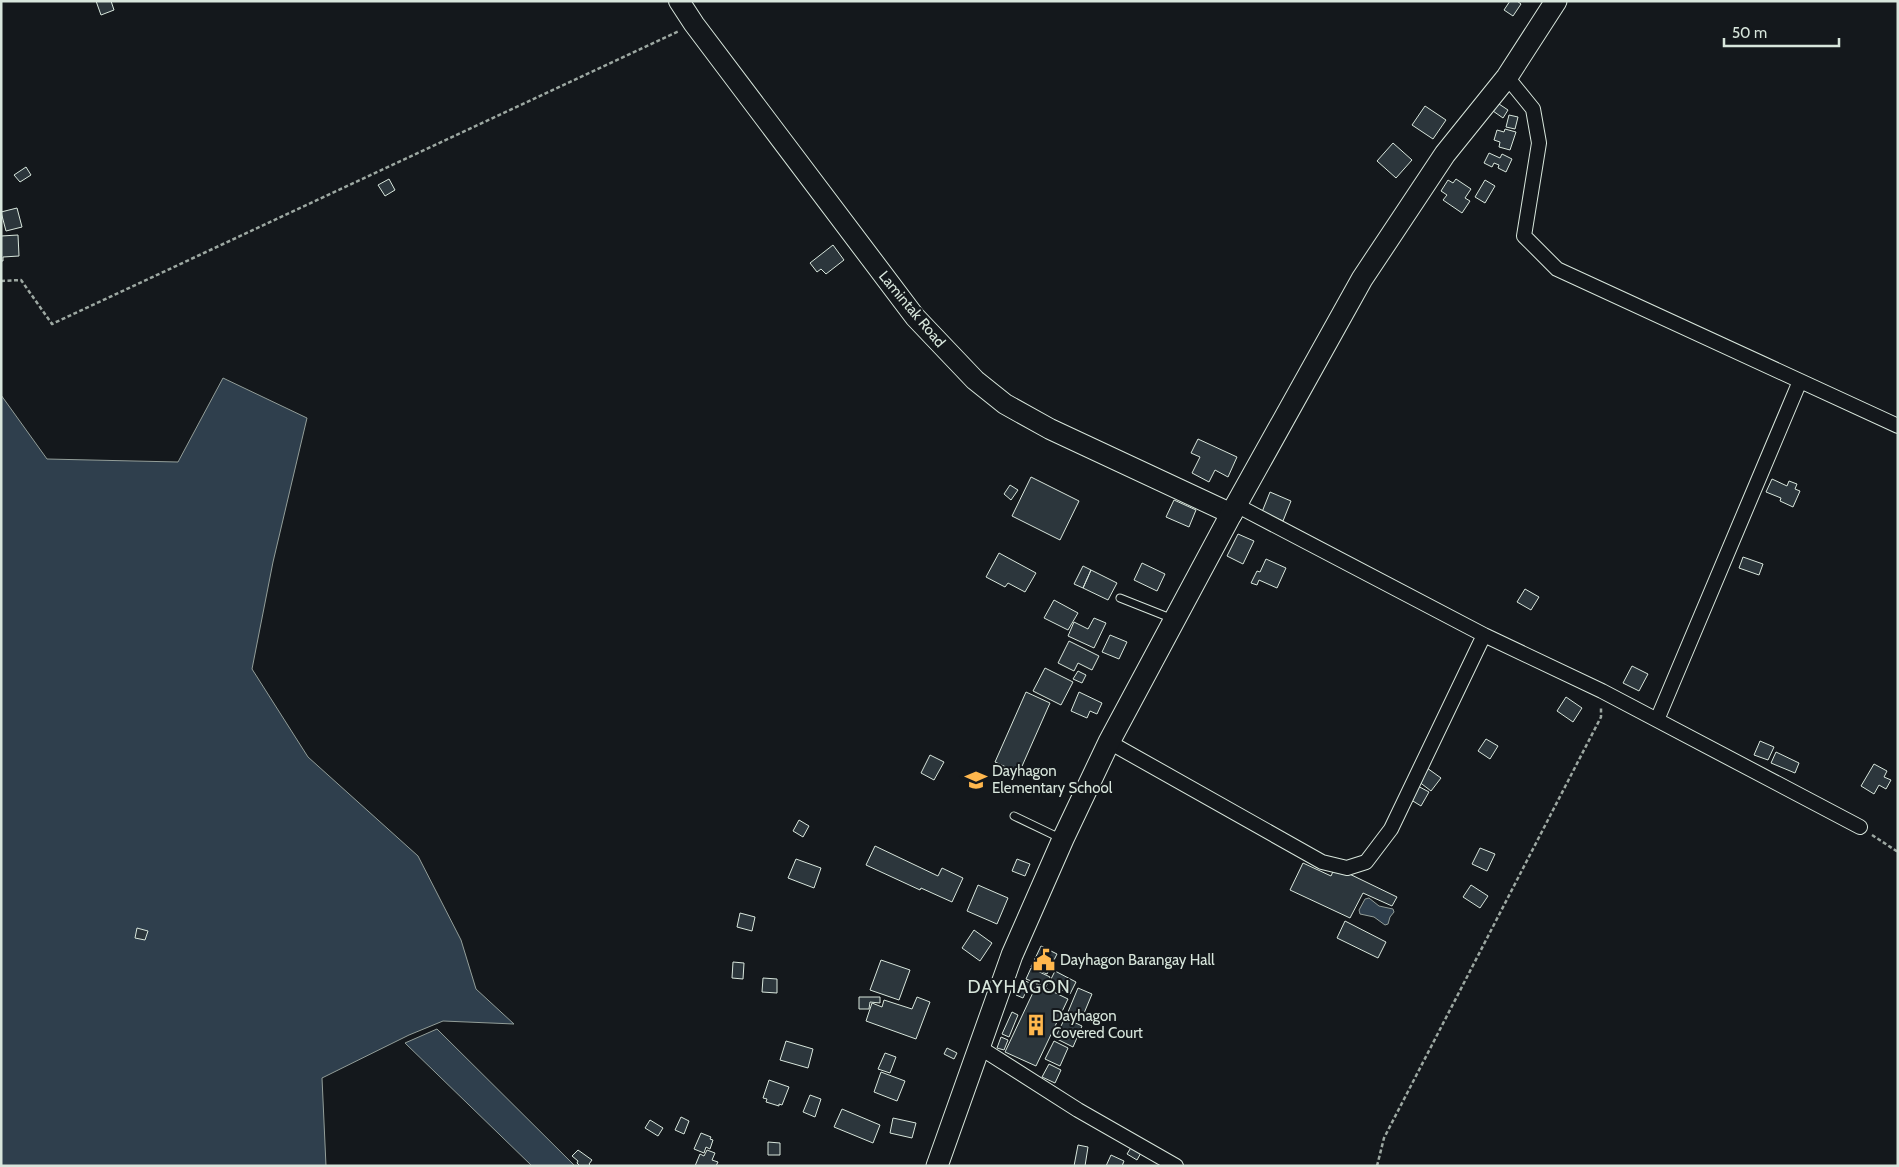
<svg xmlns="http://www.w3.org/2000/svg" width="1899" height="1167" font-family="Cabin,sans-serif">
  <rect width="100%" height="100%" fill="#14181c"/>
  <path fill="#2f3f4d" stroke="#939e99" d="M223,378L307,418L273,562L252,669L308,757L418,856L461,940L476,989L514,1024L443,1021L409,1035L322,1078L326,1166H1V395L47,459L178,462Z
    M1369,898L1379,906L1393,909L1394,912L1390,917L1388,924L1385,925L1374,917L1360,914L1359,910L1365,899Z
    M437,1029L575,1166H532L405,1043Z"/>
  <path fill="#2c363c" stroke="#d8e6dc" d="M96,1H111L114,10L101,15Z
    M1510,1H1517L1521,4L1513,16L1504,10Z
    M1499,104L1508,110L1503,118L1493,111Z
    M1425,106L1446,120L1433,139L1412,125Z
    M1509,115L1518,117L1515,129L1506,127Z
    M1505,129L1516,132L1510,150L1499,147L1500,142L1494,140L1497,130L1504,132Z
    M1393,143L1412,160L1396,178L1377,161Z
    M1489,153L1500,158L1502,154L1512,159L1506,172L1498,168L1499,165L1494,163L1492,167L1484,163Z
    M26,167L31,175L20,182L14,175Z
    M389,179L395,190L385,196L378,185Z
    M1456,179L1471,189L1465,198L1470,201L1462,213L1443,200L1447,195L1441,191L1448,180L1453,183Z
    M1485,180L1495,186L1485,203L1475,197Z
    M17,208L22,227L6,231L1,212Z
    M18,235L19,256L3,257V261H1V236Z
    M833,245L844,260L826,274L821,269L817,272L810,263Z
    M1198,439L1237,457L1228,477L1215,470L1209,482L1192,473L1200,457L1191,453Z
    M1031,477L1079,501L1060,540L1012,516Z
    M1772,479L1787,486L1789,481L1797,484L1795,489L1800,491L1793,507L1780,501L1781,498L1766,492Z
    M1010,485L1018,490L1011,500L1004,494Z
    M1270,492L1291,501L1283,521L1262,512Z
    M1174,500L1196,510L1189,527L1166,517Z
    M1238,534L1254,541L1243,564L1227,556Z
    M999,553L1036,573L1025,592L1008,583L1005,587L986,577Z
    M1743,557L1763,564L1759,575L1739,568Z
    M1266,559L1286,568L1277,588L1259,580L1257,585L1251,583L1257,571L1260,572Z
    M1142,563L1165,574L1157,591L1134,580Z
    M1083,566L1091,570L1083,588L1074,584Z
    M1091,570L1117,583L1108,600L1083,588Z
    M1525,589L1539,597L1531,610L1517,602Z
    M1054,600L1078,613L1068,630L1044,618Z
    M1094,618L1106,623L1094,648L1068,636L1074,622L1088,629Z
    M1110,635L1127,642L1119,659L1102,652Z
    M1069,641L1099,656L1092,670L1078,663L1074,671L1058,663Z
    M1632,666L1648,674L1639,691L1623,683Z
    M1045,668L1073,682L1061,705L1033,691Z
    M1078,671L1086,675L1082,683L1073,679Z
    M1026,692L1050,703L1019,773L995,762Z
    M1079,692L1102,703L1097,714L1090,711L1087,718L1071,711Z
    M1566,697L1582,708L1573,722L1557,711Z
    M1486,739L1498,746L1490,759L1478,751Z
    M1760,741L1774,747L1768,760L1754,755Z
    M1776,752L1799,763L1795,773L1771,763Z
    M930,755L944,762L934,780L921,773Z
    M1874,764L1887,771L1884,777L1891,780L1886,789L1879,785L1874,794L1861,786Z
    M1427,768L1441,778L1431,791L1418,781Z
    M1416,785L1429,792L1421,806L1408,798Z
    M799,820L809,826L803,837L793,831Z
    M875,846L938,876L942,868L963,878L952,902L921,888L920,890L866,865Z
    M1480,848L1495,854L1487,871L1472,864Z
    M796,859L821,868L814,888L788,878Z
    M1017,859L1030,864L1025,876L1012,871Z
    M1303,863L1331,876L1335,867L1397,897L1392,906L1363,893L1350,918L1290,890Z
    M978,885L1008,898L997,924L967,911Z
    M1471,885L1488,896L1480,908L1463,897Z
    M740,913L755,917L752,931L737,927Z
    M1345,921L1386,942L1378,958L1337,938Z
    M137,928L148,931L145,940L135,938Z
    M974,930L992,943L980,961L962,948Z
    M1041,946L1057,954L1047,974L1031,967Z
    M881,960L910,970L899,1000L870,990Z
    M733,962L744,963L743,979L732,978Z
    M1031,968L1050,977L1046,987L1026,979Z
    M1055,971L1076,982L1070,994L1049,983Z
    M763,978L777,979V993L762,992Z
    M1023,980L1030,983L1023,998L1016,995Z
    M1037,984L1068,999L1036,1066L1005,1052Z
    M1078,988L1092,994L1082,1018L1068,1012Z
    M859,997H880V1003L870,1002L869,1009H859Z
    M917,997L930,1002L916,1039L866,1021L872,1003L882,1007L884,1000L912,1009Z
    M1012,1012L1018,1015L1009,1037L1002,1034Z
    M1065,1018L1082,1026L1073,1047L1055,1038Z
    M1001,1037L1008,1040L1004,1050L997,1048Z
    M786,1041L813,1049L808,1068L780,1060Z
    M1054,1041L1068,1048L1060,1066L1045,1059Z
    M947,1048L957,1053L954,1059L944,1054Z
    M885,1053L896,1057L890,1073L878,1069Z
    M1049,1064L1061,1070L1055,1083L1042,1077Z
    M881,1072L905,1081L897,1101L874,1092Z
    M769,1080L789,1087L782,1105L779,1104V1106L766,1102L767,1099L763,1098Z
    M810,1095L821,1099L815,1117L803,1112Z
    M842,1109L880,1125L873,1143L834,1127Z
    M681,1117L689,1121L684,1134L675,1130Z
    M893,1118L916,1123L912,1138L890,1133Z
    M650,1120L663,1128L658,1136L645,1128Z
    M701,1133L711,1137L710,1139L713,1140L710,1149L706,1147L704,1153L694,1149Z
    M768,1142L780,1143V1155H768Z
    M1078,1145L1088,1147L1085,1166H1074Z
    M1132,1146L1142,1151L1137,1160L1127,1154Z
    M578,1150L592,1160L589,1164L591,1166H580L577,1163L578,1161L572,1156Z
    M707,1150L715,1153L712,1160L718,1162L716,1166H695L700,1154L704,1156Z
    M1111,1155L1124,1161L1122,1166H1106Z"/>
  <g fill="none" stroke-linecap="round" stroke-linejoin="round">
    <g stroke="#d8e6dc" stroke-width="9">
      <path id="lane" d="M1120,598L1173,619
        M1014,816L1060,838"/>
    </g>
    <g stroke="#d8e6dc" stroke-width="16">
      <path id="street" d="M1507,77L1533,109L1539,143L1524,236L1557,269L1898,426
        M1236,505L1484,635L1602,691L1860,827
        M1657,720L1800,381
        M1109,742L1322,862L1347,868L1366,862L1391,829L1484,635
        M979,1047L1078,1110L1176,1166"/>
    </g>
    <g stroke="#d8e6dc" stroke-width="22">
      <path id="secondary" d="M679,1L694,24L915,317L975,380L1005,404L1050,429L1232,514"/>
    </g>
    <g stroke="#d8e6dc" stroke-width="23">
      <path id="primary" d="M937,1166L1012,955L1063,839L1109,742L1236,505L1362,279L1445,154L1507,77L1556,1"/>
    </g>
    <path stroke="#9da8a2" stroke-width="2.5" stroke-dasharray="4 2.5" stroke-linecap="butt" d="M1,281L21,280L52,324L679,31
      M1872,835L1898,852
      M1377,1166L1384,1138L1601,717V706"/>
    <use href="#lane" stroke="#14181c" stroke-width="7"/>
    <use href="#street" stroke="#14181c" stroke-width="14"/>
    <use href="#secondary" stroke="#14181c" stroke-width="20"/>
    <use href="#primary" stroke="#14181c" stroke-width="21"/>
  </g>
  <defs>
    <g id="school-bare" transform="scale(1.725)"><path d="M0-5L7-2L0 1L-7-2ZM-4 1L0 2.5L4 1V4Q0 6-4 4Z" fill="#ffb74d" stroke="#14181c" stroke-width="2.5" paint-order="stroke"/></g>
    <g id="civic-bare" transform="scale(1.725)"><path d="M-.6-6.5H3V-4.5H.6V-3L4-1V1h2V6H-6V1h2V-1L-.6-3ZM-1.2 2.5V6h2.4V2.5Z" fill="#ffb74d" stroke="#14181c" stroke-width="2.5" paint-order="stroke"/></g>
    <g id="building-bare" transform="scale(1.725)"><path d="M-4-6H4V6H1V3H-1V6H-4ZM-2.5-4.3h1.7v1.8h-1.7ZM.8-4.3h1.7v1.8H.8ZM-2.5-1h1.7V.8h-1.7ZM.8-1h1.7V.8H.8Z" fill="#ffb74d" stroke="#14181c" stroke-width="2.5" paint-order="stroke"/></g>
  </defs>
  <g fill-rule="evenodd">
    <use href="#school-bare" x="976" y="780"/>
    <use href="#civic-bare" x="1044" y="960"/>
    <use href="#building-bare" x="1036" y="1025"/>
  </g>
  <g text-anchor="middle" stroke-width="4" stroke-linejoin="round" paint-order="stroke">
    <g font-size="15" fill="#d8e6dc" stroke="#14181c">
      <text transform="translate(912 309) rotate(50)" y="5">Lamintak Road</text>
    </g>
    <g font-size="15" fill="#d8e6dc" stroke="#14181c" text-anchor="start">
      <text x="992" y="776">Dayhagon<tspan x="992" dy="17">Elementary School</tspan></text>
      <text x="1060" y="965">Dayhagon Barangay Hall</text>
      <text x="1052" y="1021">Dayhagon<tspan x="1052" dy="17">Covered Court</tspan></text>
    </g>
    <g font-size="18" letter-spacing="1" fill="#d8e6dc" stroke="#14181c">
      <text x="1019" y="993">DAYHAGON</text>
    </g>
  </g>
  <rect width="1899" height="1167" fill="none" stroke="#d8e6dc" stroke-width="5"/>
  <path d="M1724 38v8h115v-8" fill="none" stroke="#d8e6dc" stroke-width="2.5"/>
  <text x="1732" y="38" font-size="15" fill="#d8e6dc" stroke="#14181c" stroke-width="4" paint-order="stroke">50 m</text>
</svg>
